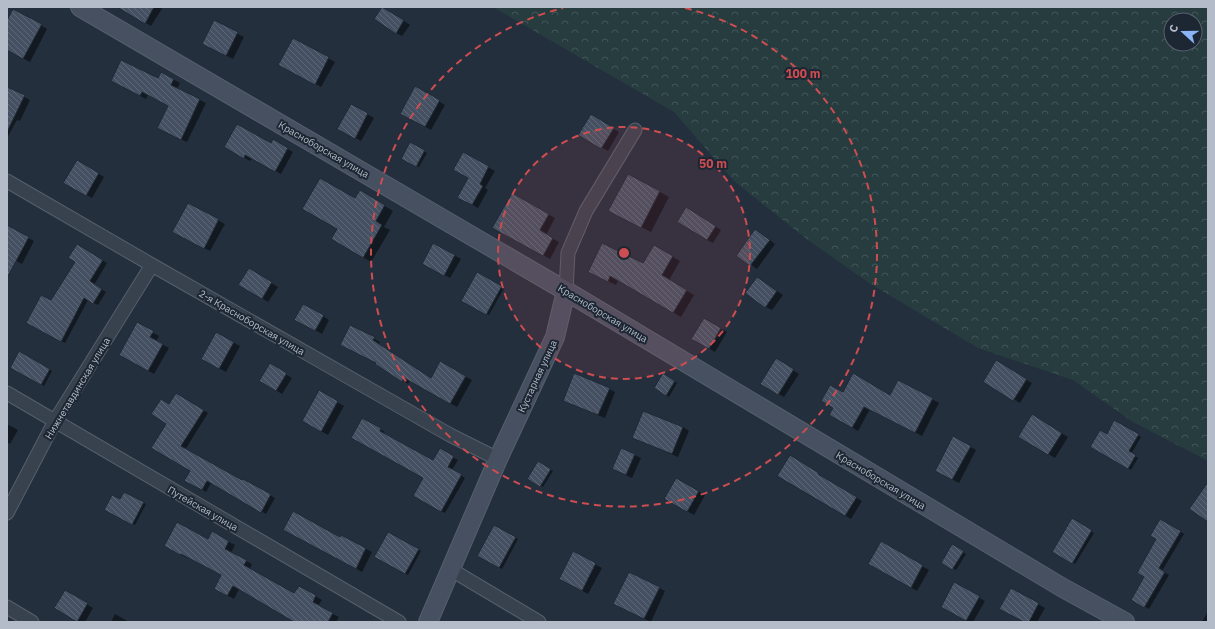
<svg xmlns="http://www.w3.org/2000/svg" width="1215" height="629" font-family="'IBM Plex Sans',sans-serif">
  <defs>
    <pattern id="forest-crowns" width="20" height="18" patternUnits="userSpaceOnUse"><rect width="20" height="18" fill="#263c3f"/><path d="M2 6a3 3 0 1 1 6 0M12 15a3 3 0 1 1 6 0" fill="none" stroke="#435659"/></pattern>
    <pattern id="building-back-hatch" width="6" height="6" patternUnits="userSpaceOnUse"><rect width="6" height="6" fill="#455162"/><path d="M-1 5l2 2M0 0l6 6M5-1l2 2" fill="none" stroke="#5d6877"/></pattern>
  </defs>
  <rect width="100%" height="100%" fill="#242f3e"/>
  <path fill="url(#forest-crowns)" fill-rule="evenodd" d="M493,7H1208V461L1133,422L1073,380L978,348L869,283L804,237L734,181L674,112ZM1171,20H1195V44H1171Z"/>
  <path fill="#0007" d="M125,7H163L151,26L124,10Z
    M389,11L410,25L402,36L396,33Z
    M7,22L41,25L47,29L30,62L7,50Z
    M214,22L244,37L233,59L209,47Z
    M293,39L335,62L321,87L279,64Z
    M161,73L180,83L177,89L206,103L187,142L164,132L169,106L148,95L146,99L118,84L158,79Z
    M7,88L30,100L20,121L17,120L7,138Z
    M416,88L445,105L431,130L402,113Z
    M351,105L374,118L361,141L339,128Z
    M591,115L619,132L608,151L579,134Z
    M273,141L293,152L281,174L252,158L250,161L225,147L271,145Z
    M410,144L427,153L419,167L402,158Z
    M463,154L495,171L485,188L488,190L478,208L459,197L469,178Z
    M77,161L104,177L92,198L65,182Z
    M629,175L669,197L651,232L619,216Z
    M360,191L393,211L384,227L390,230L371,262L332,239Z
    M512,194L555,218L546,235L559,242L550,259L494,227Z
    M188,204L225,224L210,251L179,235Z
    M693,212L721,230L713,243L707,240Z
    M7,226L34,241L22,264L7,256Z
    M762,234L775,244L757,269L737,255Z
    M434,244L461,259L450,278L423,263Z
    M77,245L107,263L94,285L106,292L98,305L88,300L65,343L27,323L52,301L76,262Z
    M654,246L680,261L669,280L694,295L681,317L618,280L616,285L597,276L643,264Z
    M249,269L278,287L268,302L240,285Z
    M477,273L504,288L489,315L462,300Z
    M758,278L783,295L772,310L766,307Z
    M323,316L329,320L322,334L302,323Z
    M704,319L727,332L715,352L693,339Z
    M138,324L159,336L156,341L169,348L154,374L120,355Z
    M351,326L380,342L379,344L431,379L440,363L472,380L457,407L410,381L408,384L377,363Z
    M216,333L240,346L226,372L202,359Z
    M19,352L52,371L44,386L11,367Z
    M776,360L799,374L784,397L762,384Z
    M996,362L1032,383L1020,403L984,382Z
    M270,365L292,378L282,394L261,381Z
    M663,375L677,383L669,397L655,388Z
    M899,381L939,403L922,436L870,409L858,431L831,415L843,393L891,396Z
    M609,389L615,392L605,418L564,401Z
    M320,392L344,406L328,435L303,421Z
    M177,394L208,413L185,450L275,498L266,514L211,483L206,492L186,480L191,471L167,423L170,405Z
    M1032,416L1068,437L1055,458L1019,437Z
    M363,419L385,432L383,434L434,461L440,450L458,460L452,470L465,478L445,513L414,496L425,477Z
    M1115,422L1141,437L1131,454L1138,458L1131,470L1091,446L1107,435Z
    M7,424L18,430L10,444L7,442Z
    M683,427L689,431L678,457L633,438Z
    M953,437L976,450L959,483L936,471Z
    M622,449L641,458L632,478L613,469Z
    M790,457L862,501L851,519L779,475Z
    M539,463L553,471L543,487L529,479Z
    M677,479L705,495L694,515L666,499Z
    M124,493L146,504L135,525L105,510L120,501Z
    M1073,520L1094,533L1075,564L1053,551Z
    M1161,520L1184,534L1162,571L1169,575L1149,609L1132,599L1145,577L1157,539Z
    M494,526L518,539L502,569L478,556Z
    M285,529L341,538L342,536L372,552L362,572Z
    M212,533L235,545L231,553L252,564L250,569L295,595L299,587L322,600L318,606L339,617L336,622H296L239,589L234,599L215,589L223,575L188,556L187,558L165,546L208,540Z
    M389,533L421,551L408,575L375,557Z
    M881,543L929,570L917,591L869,564Z
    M953,546L966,554L956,570L942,562Z
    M573,552L602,568L588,594L566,582Z
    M954,584L985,601L973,622H969L942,607Z
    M659,588L665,591L651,622L620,607Z
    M1011,589L1045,608L1037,622H1025Z
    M66,591L93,608L85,622H80L56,608Z
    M1208,611V622H1202Z
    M115,614L129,622H111Z"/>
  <path fill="url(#building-back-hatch)" stroke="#1f2835" d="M117,7H154L145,24Z
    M382,7L404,20L396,34L374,19Z
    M13,9L42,24L23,59L7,50V20Z
    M214,20L238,32L226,56L202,44Z
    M293,38L329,57L315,85L278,65Z
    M121,60L158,78L161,72L174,79L171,85L200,99L181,140L157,128L168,106L142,92L140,96L111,81Z
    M415,86L440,100L425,127L400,114Z
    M7,87L25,95L7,132Z
    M351,104L368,113L355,139L337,129Z
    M591,114L614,128L601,149L578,135Z
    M237,124L271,143L273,139L288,148L275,172L245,155L244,159L224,147Z
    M410,142L425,150L416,167L401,159Z
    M463,152L489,166L480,184L483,186L472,205L457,198L468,178L453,170Z
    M77,160L99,173L86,196L63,183Z
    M628,174L660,191L641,228L608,211Z
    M320,178L355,198L360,190L385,205L376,221L382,225L363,258L331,239L337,229L302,209Z
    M512,193L549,214L540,230L553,238L543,256L492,228Z
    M188,203L219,219L204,249L172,232Z
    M686,207L716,226L707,240L677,222Z
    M7,225L29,237L7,278Z
    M755,229L770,240L750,266L736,256Z
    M433,243L455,255L444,276L422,264Z
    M602,243L643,263L654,245L673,256L662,275L687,290L673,313L610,276L608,282L588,272Z
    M77,244L103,260L90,281L102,289L93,304L84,298L61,342L26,323L41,295L51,300L75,262L68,258Z
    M249,268L272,282L262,299L238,285Z
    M477,272L502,286L486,315L461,301Z
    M757,277L777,291L765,308L745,293Z
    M303,304L324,315L315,331L294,320Z
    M704,318L721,328L709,349L691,339Z
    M137,322L154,331L150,337L163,344L148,371L119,355Z
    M350,325L375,337L373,340L431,378L440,361L466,376L450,404L404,378L402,382L375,364L376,363L340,345Z
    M216,332L234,342L219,369L201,359Z
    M19,351L50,369L41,385L10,368Z
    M776,358L794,369L778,395L760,384Z
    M996,360L1027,379L1013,401L983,382Z
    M270,363L287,373L276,391L259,381Z
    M574,373L610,388L598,415L563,401Z
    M663,373L675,381L666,396L654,388Z
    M853,373L890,395L898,380L933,398L915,433L864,407L852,428L829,415L833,408L821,401L830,385L843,392Z
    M319,390L338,401L321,432L302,421Z
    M176,393L204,410L181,446L242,480L243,479L271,494L261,513L207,481L202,490L184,481L190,471L151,448L166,424L151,414L161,399L169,404Z
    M643,411L683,427L672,454L632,438Z
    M1032,414L1062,433L1048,455L1018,437Z
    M362,418L381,428L380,431L433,460L440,448L454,456L448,467L462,474L441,512L413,496L423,478L351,438Z
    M1114,420L1139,434L1129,451L1136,455L1128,469L1090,447L1100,430L1107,434Z
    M953,436L971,446L952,480L935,471Z
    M621,448L635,454L626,475L612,469Z
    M790,455L819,473L818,474L857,497L845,516L777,476Z
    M538,461L551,469L540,487L527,479Z
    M676,478L699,491L687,512L664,499Z
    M1208,482V522L1189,509Z
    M124,492L144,502L132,525L104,510L112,495L120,499Z
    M293,511L340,537L341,535L366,548L356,569L283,530Z
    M1072,518L1092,530L1072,564L1052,552Z
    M1160,519L1181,531L1159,568L1165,572L1144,608L1131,600L1144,577L1137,573L1156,539L1150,536Z
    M177,522L208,539L212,531L229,541L225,549L247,560L244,565L294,593L299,586L316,595L313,602L333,613L328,622H294L233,586L227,596L214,589L221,575L181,554L180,555L164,546Z
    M494,525L516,537L499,568L477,556Z
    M388,532L419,549L405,574L374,557Z
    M881,541L923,565L911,588L868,564Z
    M952,544L964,551L952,570L941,563Z
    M573,551L596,563L582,591L559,579Z
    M629,572L660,587L644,619L613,604Z
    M954,582L980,596L966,621L941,607Z
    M1011,588L1039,603L1029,622H1024L999,609Z
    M65,590L88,603L77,622L54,608Z"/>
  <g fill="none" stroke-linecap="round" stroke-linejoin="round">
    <g stroke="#565f6c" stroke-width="15">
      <path id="street" d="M7,181L152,265L450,435L498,459
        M566,291L568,253L586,211L635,130
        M7,393L399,622
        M7,513L55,421L152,265
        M450,569L539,622
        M7,607L32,622"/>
    </g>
    <g stroke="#565f6c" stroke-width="20">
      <path id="secondary" d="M80,7L566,291L1063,588L1125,622
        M428,622L498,459L555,337L566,291"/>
    </g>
    <use href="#street" stroke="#38414e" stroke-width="13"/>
    <use href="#secondary" stroke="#465061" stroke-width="18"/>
  </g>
  <circle cx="624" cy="253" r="126" fill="#ce4d50" fill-opacity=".12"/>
  <g fill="none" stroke="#ce4d50" stroke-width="2" stroke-dasharray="7 5">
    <circle cx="624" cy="253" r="126"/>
    <path d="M685 8A253 253 0 1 1 563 8"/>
  </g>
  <g text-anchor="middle" stroke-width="4" stroke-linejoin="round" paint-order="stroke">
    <g font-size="10" fill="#b4bcc9" stroke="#1d2633">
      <text transform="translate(324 149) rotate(30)" y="4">Красноборская улица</text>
      <text transform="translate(603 313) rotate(31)" y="4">Красноборская улица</text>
      <text transform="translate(252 322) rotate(30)" y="4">2-я Красноборская улица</text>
      <text transform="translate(537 376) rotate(-65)" y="4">Кустарная улица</text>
      <text transform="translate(77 388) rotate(-59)" y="4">Нижнетавдинская улица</text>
      <text transform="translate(881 480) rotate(31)" y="4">Красноборская улица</text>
      <text transform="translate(203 508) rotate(30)" y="4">Путейская улица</text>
    </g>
  </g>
  <circle cx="624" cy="253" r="6" fill="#ce4d50" stroke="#1d2633" stroke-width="2"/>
  <g font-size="12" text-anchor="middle" font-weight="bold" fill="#ce4d50" stroke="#1d2633" stroke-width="4" stroke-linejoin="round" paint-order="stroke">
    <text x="803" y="78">100 m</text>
    <text x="713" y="168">50 m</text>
  </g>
  <rect width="1215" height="629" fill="none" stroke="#b4bcc9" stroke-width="16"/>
  <g transform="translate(1183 32) rotate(291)"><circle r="19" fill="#1d2633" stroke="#59626f"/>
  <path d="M0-3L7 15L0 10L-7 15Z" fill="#8ab4f8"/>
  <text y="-6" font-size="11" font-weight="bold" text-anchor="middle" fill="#b4bcc9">С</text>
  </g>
</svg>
